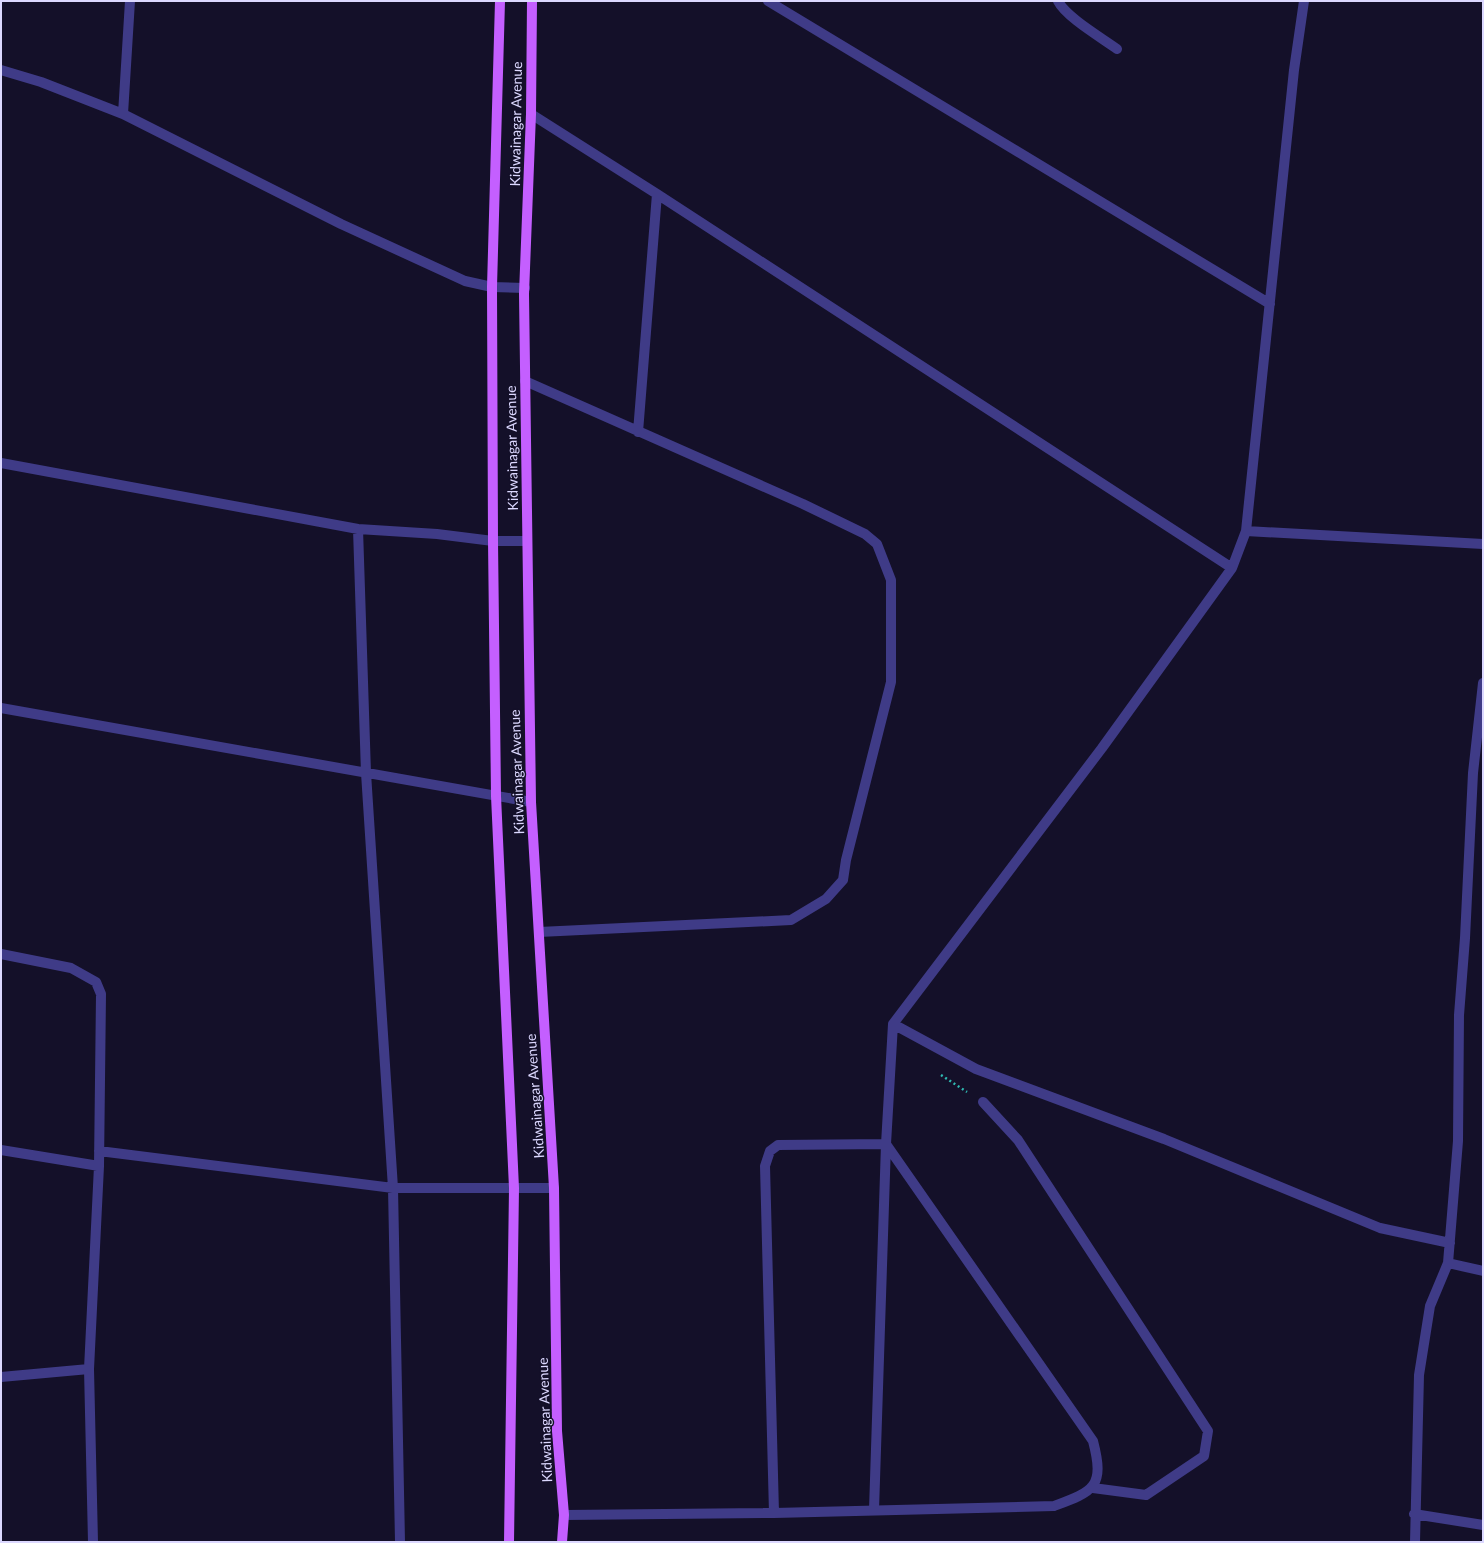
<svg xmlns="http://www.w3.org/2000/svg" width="1484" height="1543" font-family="Lato,sans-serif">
  <rect width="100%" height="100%" fill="#141029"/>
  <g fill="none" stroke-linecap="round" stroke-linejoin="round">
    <path stroke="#30bbb3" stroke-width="2.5" stroke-dasharray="2 3" stroke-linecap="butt" d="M941,1075L967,1092"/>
    <path stroke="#3f3b87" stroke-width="10" d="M768,1L1270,304
      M1058,1C1066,17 1102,38 1117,49
      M1,70L41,82L123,114L341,224L465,281L492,287L525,288
      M123,114L130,1
      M531,114L657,194L1232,568
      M525,381L803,504L865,534L877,544L891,580V682L846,860L843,880L826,899L791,920L539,932
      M638,432L657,194
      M1,463L358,529L437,534L493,541H527
      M358,529L366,773L393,1188L400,1542
      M1246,531L1483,544
      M1,708L531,802
      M1,954L71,968L96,982L101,994L99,1166L89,1369L93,1542
      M893,1024L976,1069L1164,1139L1380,1228L1450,1243
      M983,1102L1018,1140L1208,1431L1204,1456L1146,1495L1093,1488
      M1,1150L99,1166
      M99,1151L393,1188H554
      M1448,1263L1458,1141L1459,1015L1465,938L1473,773L1483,683
      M1,1377L89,1369
      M874,1510L886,1144L893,1024L1102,748L1232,568L1246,531L1294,70L1304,1
      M1414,1514L1483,1525
      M564,1515L774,1513L1054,1506C1094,1491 1105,1487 1093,1441L886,1144L778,1145L770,1151L765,1166L774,1513
      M1415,1542L1419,1375L1430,1306L1448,1263L1483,1271"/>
    <path stroke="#c45fff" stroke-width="10" d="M500,1L492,287L493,541L496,796L514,1188L509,1542
      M532,1L531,114L524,294L531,802L554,1188L557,1431L564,1515L562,1542"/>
  </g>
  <g text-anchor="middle" stroke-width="3" stroke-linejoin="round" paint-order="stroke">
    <g font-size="14" fill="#dcd8ff" stroke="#141029">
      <text transform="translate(516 124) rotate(-89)" y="5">Kidwainagar Avenue</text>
      <text transform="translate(512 448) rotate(-91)" y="5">Kidwainagar Avenue</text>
      <text transform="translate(517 772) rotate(-92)" y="5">Kidwainagar Avenue</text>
      <text transform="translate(535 1096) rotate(-94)" y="5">Kidwainagar Avenue</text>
      <text transform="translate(545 1420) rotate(-92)" y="5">Kidwainagar Avenue</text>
    </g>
  </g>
  <rect width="1484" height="1543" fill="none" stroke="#dcd8ff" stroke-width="4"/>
</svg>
